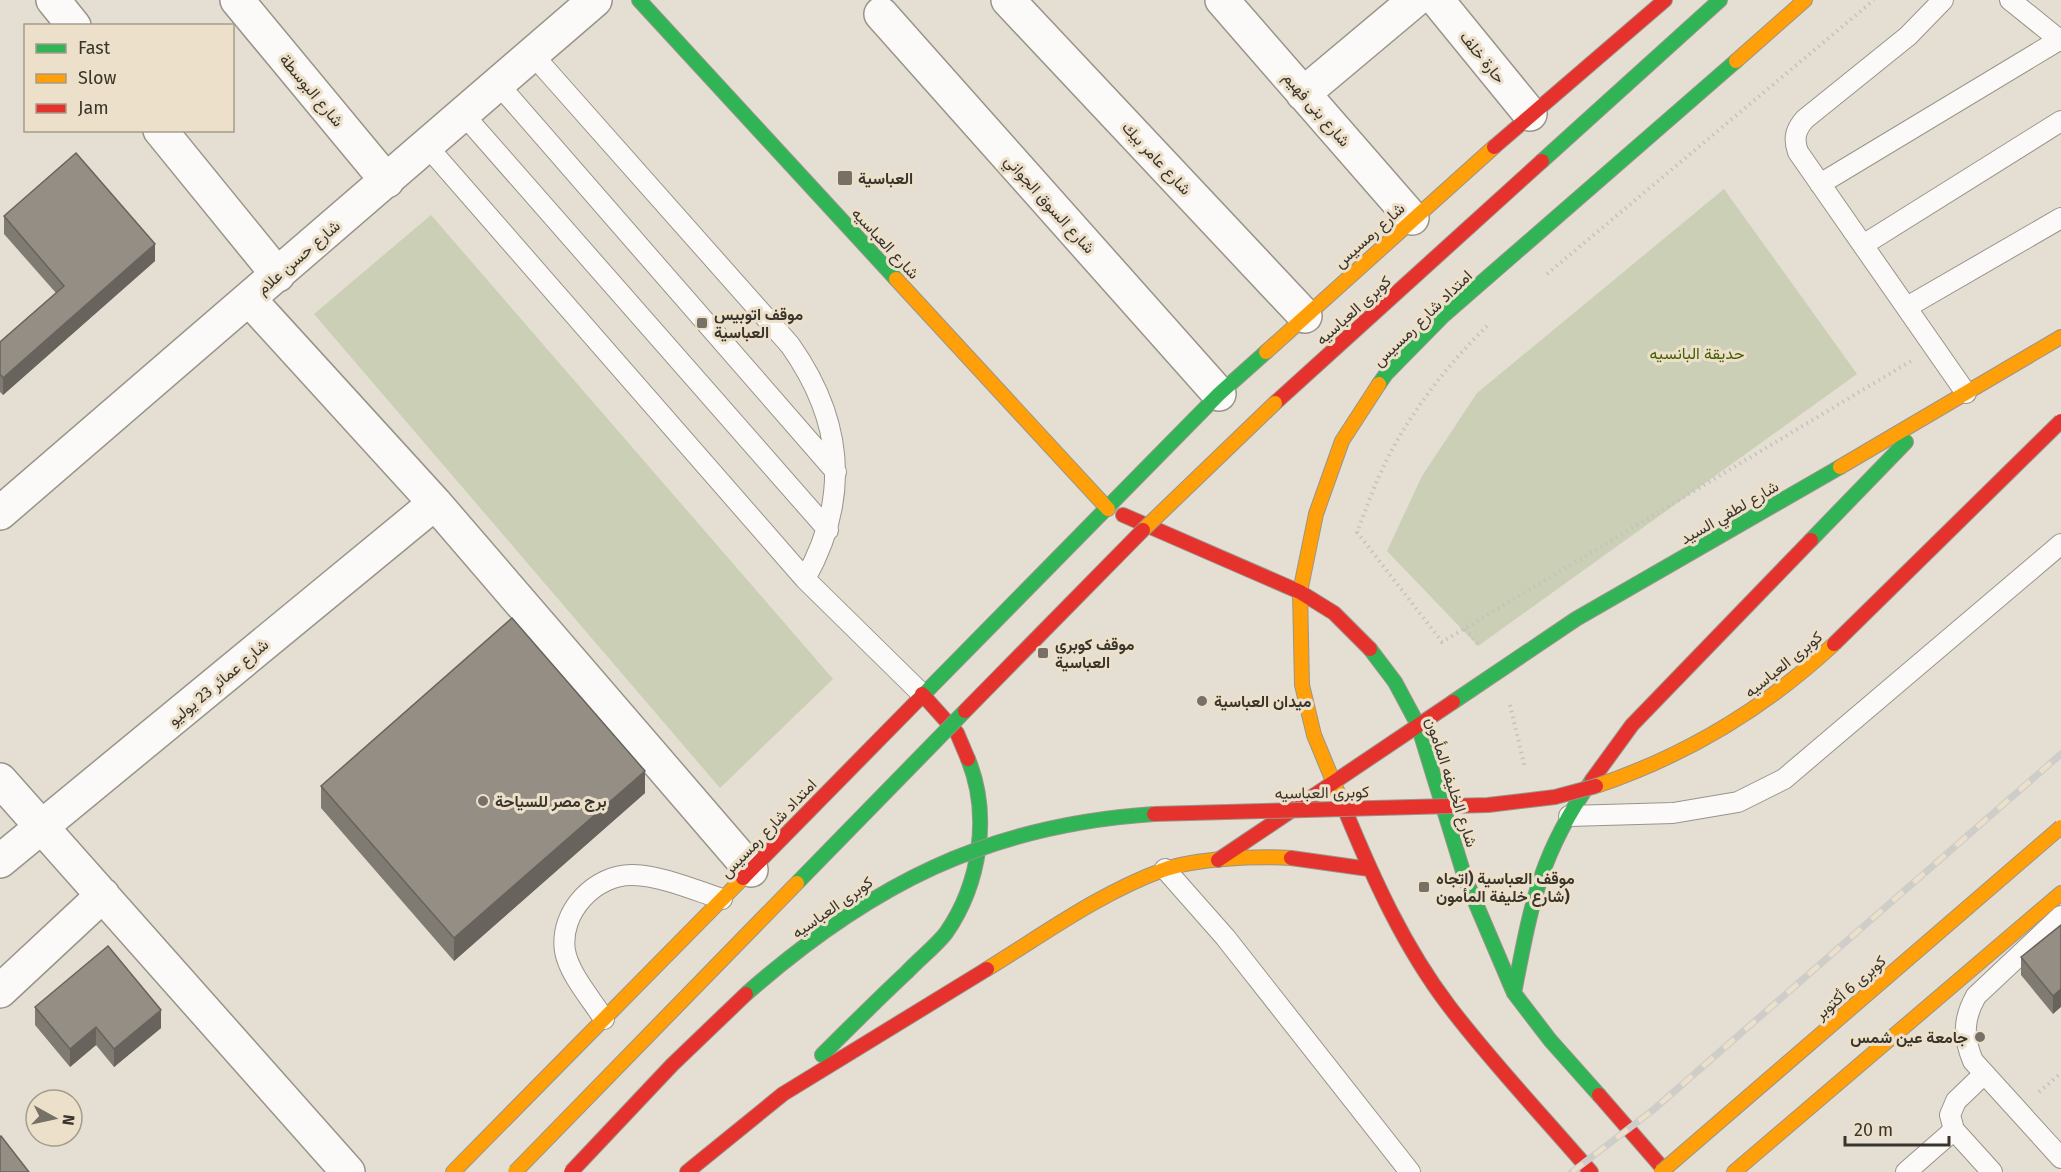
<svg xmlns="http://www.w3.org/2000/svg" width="2061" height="1172" font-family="'Fira Sans',Vazirmatn,sans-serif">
  <rect width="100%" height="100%" fill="#e5ded2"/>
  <path fill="#cacfb5" d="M1724,189L1857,374L1478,646L1387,551L1422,476L1477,393Z
    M431,215L833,679L720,788L314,314Z"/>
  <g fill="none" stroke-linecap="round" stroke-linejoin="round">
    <g stroke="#99948a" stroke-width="22">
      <path id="lane" d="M1943,0L1908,36L1805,119C1796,129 1793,138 1798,152L1966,393
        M2010,0L2061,41
        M533,55L790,345C843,420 851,497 805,579
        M499,85L836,472
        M464,115L828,530
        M427,146L805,579L922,694
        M1820,184L2059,40
        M1863,245L2061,121
        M1907,307L2061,218
        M1569,816L1673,813L1738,802L1784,779L2061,544
        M1165,869L1225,937L1410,1172
        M2061,916L1976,996C1963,1019 1963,1037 1973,1061L2061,1158
        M604,1019C592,1000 569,974 565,951C559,912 595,874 633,875C663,876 694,890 722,899
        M1984,1074L1956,1101L1950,1115L1954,1130L1992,1172
        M1906,1172L1954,1130"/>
    </g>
    <g stroke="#99948a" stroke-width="36">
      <path id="street" d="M53,0L74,26
        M237,0L387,181
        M1008,0L1305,316
        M1222,0L1412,218
        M1437,0L1530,114
        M881,14L1219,394
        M1303,94L1415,0
        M160,130L278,275
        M249,299L435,503L751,870
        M0,513L595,0
        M0,780L348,1172
        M0,861L435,503
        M0,991L103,895"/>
    </g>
    <g stroke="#99948a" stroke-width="16">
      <path id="fast" d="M639,0L896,279
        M1542,161L1720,0
        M1379,384L1386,374L1443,316L1736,61
        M1811,540L1906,442
        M1370,649L1395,682L1418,725L1465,878L1514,993L1550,1040L1599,1095
        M917,701L1219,394L1266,352
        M1453,702L1576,619L1840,467
        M1514,993C1531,906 1539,855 1592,780
        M822,1055C850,1027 878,999 907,972C919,959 935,947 946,933C980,884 991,815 968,759"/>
    </g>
    <g stroke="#99948a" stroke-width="16">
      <path id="slow" d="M1736,61L1805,0
        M896,279L1108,509
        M1266,352L1494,147
        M1840,467L2061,337
        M1345,810L1314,735L1302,685L1300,592L1316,514L1342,441L1379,384
        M987,969C1044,934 1100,893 1163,870C1196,858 1257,856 1291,858
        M453,1172L743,878
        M1734,1172L2061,893"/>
    </g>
    <g stroke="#99948a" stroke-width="16">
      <path id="jam" d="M1494,147L1665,0
        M1275,403L1542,161
        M1123,515L1300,592L1334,613L1370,649
        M922,694L957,733L968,759
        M1592,780L1632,725L1811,540
        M1345,810C1373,878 1404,947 1449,1006C1493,1064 1544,1117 1591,1172
        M1291,858L1369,869
        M1218,860L1453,702
        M743,878L917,701
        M1599,1095L1666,1172
        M687,1172L783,1094L987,969"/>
    </g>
    <path stroke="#c4c2bd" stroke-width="4" stroke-dasharray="1.5 4.5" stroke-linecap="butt" d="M1547,274L1874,0
      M1487,326C1446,366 1405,419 1381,472C1372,491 1365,512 1357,532L1442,642L1911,361
      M1465,629L1478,644
      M1510,705L1525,768
      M2039,1092L2061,1073"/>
    <use href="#lane" stroke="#fbfaf8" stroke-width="20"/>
    <use href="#street" stroke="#fbfaf8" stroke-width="33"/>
    <use href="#fast" stroke="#30b455" stroke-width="14"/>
    <use href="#slow" stroke="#ff9f0a" stroke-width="14"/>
    <use href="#jam" stroke="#e5322d" stroke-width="14"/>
    <g stroke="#cfcdca" stroke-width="7">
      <path id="rail" d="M1572,1172L1653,1110L2061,754"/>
    </g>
    <use href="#rail" stroke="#ede0ca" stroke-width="4.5" stroke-dasharray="14" stroke-linecap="butt"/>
    <g stroke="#99948a" stroke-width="16" stroke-linecap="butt">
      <path id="fast-bridge" d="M797,883L965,711
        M746,994C870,885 987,825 1154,814"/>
    </g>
    <g stroke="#99948a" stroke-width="16" stroke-linecap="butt">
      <path id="slow-bridge" d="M1143,530L1275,403
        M1596,786C1685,756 1765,708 1834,644
        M515,1172L797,883
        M1661,1172L2061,827"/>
    </g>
    <g stroke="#99948a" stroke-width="16" stroke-linecap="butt">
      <path id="jam-bridge" d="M1834,644L2061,421
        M965,711L1143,530
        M1154,814L1488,805L1555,797L1596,786
        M571,1172L672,1065L746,994"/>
    </g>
    <use href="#fast-bridge" stroke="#30b455" stroke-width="14"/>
    <use href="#slow-bridge" stroke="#ff9f0a" stroke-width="14"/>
    <use href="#jam-bridge" stroke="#e5322d" stroke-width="14"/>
  </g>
  <path fill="#7f7a72" d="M4,216L155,261L3,395L0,392V342L56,293L4,234Z
    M321,786L645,793L454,961L321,808Z
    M2061,925L2053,1014L2021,975V957Z
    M35,1007L161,1028L114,1067L96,1045L70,1067L35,1025Z"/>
  <path fill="#68635d" d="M155,244V261L3,395V378Z
    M645,771V793L454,961V938Z
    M2061,989V1007L2053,1014V996Z
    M161,1010V1028L114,1067V1049Z
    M96,1027V1045L70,1067V1049Z"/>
  <path fill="#948e85" stroke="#68635d" stroke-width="1.5" d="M76,153L155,244L3,378L0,374V342L64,286L4,216Z
    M512,618L645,771L454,938L321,786Z
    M2061,925V989L2053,996L2021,957Z
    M108,946L161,1010L114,1049L96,1027L70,1049L35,1007Z
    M1,1136L29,1172H0V1137Z"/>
  <g fill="#767066" stroke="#ede0ca" stroke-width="2">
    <rect x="837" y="170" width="16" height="16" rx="3"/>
    <rect x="696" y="317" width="12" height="12" rx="3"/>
    <rect x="1037" y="647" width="12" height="12" rx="3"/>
    <circle cx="1202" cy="701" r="6"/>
    <circle cx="483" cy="801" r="6"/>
    <rect x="1418" y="881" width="12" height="12" rx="3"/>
    <circle cx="1980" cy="1037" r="6"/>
  </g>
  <g text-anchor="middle" stroke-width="6" stroke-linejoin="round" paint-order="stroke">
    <g font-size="16" fill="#3a352c" stroke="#ede0ca">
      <text transform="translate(1483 57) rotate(51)" y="6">حارة خلف</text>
      <text transform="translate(312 90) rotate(50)" y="6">شارع البوسطة</text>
      <text transform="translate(1317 109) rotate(49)" y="6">شارع بنى فهيم</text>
      <text transform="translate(1157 158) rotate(47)" y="6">شارع عامر بيك</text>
      <text transform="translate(1050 204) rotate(48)" y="6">شارع السوق الجواني</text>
      <text transform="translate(1369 235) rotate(-42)" y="6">شارع رمسيس</text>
      <text transform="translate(886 243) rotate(47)" y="6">شارع العباسيه</text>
      <text transform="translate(298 257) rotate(-41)" y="6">شارع حسن علام</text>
      <text transform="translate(1353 310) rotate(-42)" y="6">كوبرى العباسيه</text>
      <text transform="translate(1422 318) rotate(-44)" y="6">امتداد شارع رمسيس</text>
      <text transform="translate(1729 512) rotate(-30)" y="6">شارع لطفي السيد</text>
      <text transform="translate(1783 664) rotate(-39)" y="6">كوبرى العباسيه</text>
      <text transform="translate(218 682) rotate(-40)" y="6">شارع عمائر 23 يوليو</text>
      <text transform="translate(1452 782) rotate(72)" y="6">شارع الخليفه المأمون</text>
      <text transform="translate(1322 792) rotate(-1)" y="6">كوبرى العباسيه</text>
      <text transform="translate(768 828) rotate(-46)" y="6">امتداد شارع رمسيس</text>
      <text transform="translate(832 907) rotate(-35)" y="6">كوبرى العباسيه</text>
      <text transform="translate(1850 987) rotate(-41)" y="6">كوبرى 6 أكتوبر</text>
    </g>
    <g font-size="16" font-weight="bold" fill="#3a352c" stroke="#ede0ca" text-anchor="start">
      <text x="858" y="184">العباسية</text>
      <text x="714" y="320">موقف اتوبيس<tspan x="714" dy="18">العباسية</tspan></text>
      <text x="1055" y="650">موقف كوبري<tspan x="1055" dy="18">العباسية</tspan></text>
      <text x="1214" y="707">ميدان العباسية</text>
      <text x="495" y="807">برج مصر للسياحة</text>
      <text x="1436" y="884">موقف العباسية (اتجاه<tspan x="1436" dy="18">شارع خليفة المأمون)</tspan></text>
      <text x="1968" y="1043" text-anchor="end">جامعة عين شمس</text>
    </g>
    <g font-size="16" fill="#445e00" stroke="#ede0ca">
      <text x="1697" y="359">حديقة البانسيه</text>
    </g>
  </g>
  <rect x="24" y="24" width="210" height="108" fill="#ede0ca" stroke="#a59c8b" stroke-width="1.5"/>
  <rect x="36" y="44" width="30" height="9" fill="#30b455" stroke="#a59c8b" stroke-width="1.5"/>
  <text x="78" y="54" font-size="18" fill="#3a352c">Fast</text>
  <rect x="36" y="74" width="30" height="9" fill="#ff9f0a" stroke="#a59c8b" stroke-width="1.5"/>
  <text x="78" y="84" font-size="18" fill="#3a352c">Slow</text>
  <rect x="36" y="104" width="30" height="9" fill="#e5322d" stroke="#a59c8b" stroke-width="1.5"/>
  <text x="78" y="114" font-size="18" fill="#3a352c">Jam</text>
  <g transform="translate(54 1118) rotate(98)"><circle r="28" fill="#ede0ca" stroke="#a59c8b" stroke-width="1.5"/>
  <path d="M0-4.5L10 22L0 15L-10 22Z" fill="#767066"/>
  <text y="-9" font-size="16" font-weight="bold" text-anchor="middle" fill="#3a352c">N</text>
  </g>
  <path d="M1845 1136v9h104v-9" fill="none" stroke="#3a352c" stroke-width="3"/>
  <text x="1854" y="1136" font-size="18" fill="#3a352c" stroke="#ede0ca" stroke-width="4.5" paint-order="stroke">20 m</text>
</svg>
